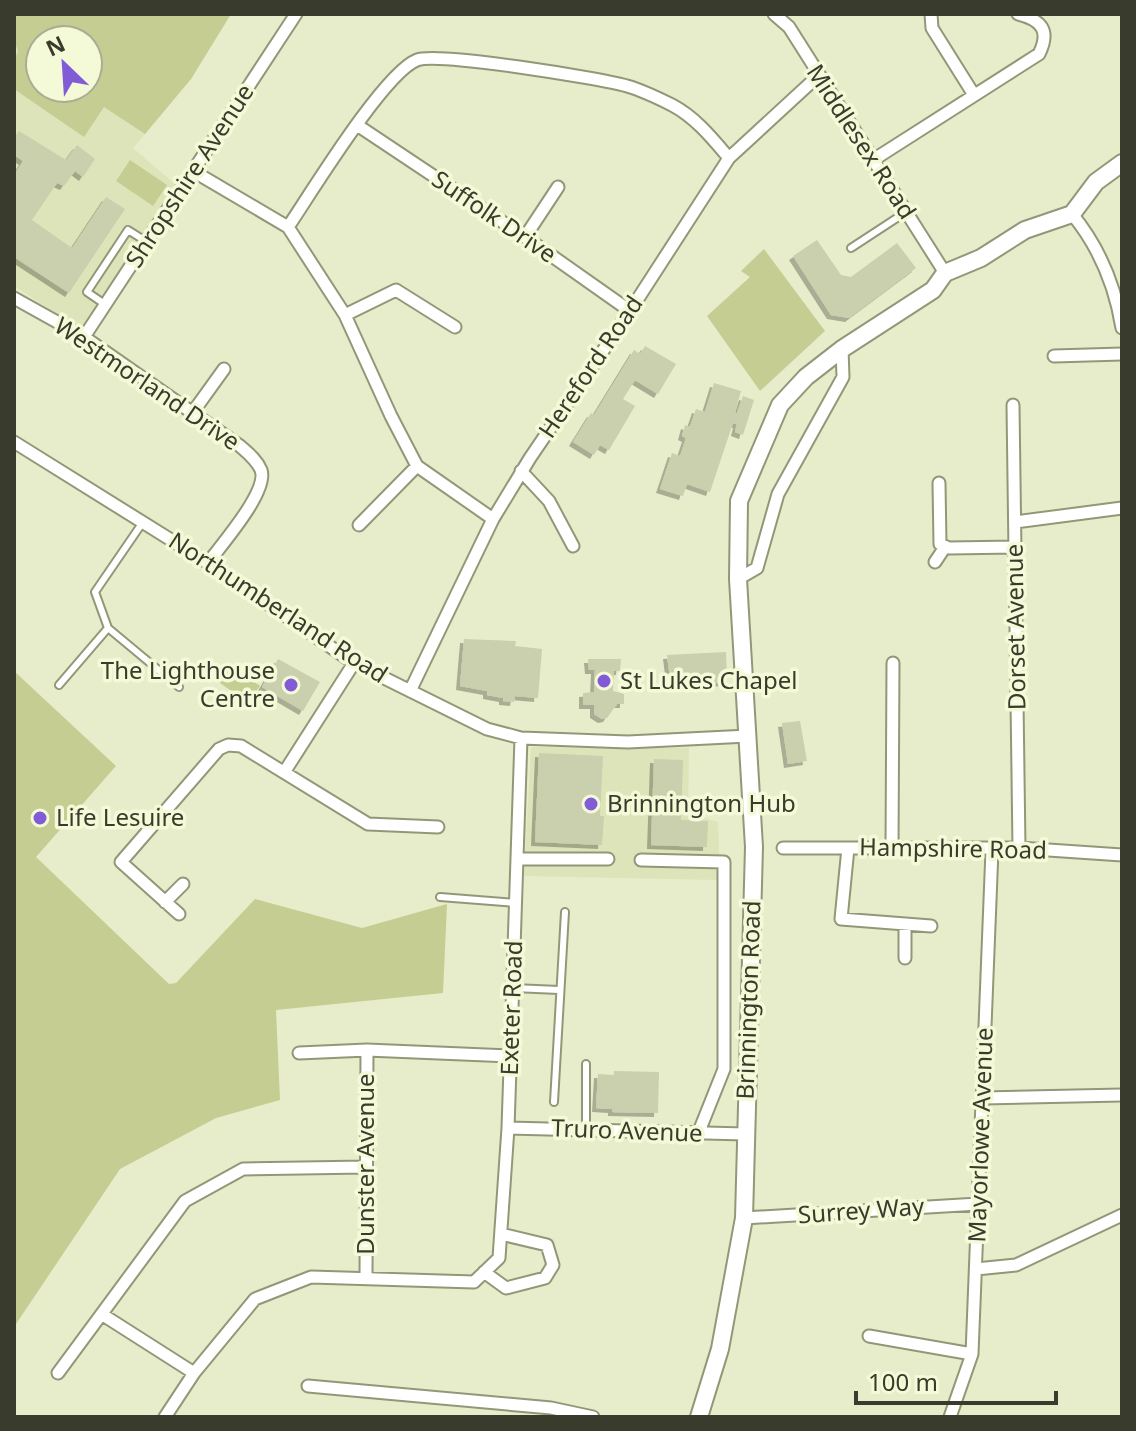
<svg xmlns="http://www.w3.org/2000/svg" width="1136" height="1431" font-family="'Noto Sans',sans-serif">
  <defs>
    <filter id="shadow"><feDropShadow dx="-4" dy="4" stdDeviation="0" flood-color="#0004"/></filter>
  </defs>
  <rect width="100%" height="100%" fill="#e7ecca"/>
  <path fill="#dde4ba" fill-rule="evenodd" d="M14,14H231L191,79L133,148L176,185L90,318L82,325H74L14,286ZM40,40H88V88H40Z
    M531,747L689,748L688,813L718,822L720,880L524,876Z"/>
  <path fill="#c5cd93" fill-rule="evenodd" d="M14,14H231L191,79L145,134L104,107L84,137L14,89V61L18,51L14,40ZM88,40V88H40V40Z
    M130,160L167,185L153,206L116,181Z
    M764,249L825,331L760,391L707,316L750,277L741,271Z
    M228,663L260,686L248,703L216,680Z
    M14,671L116,766L36,857L169,984L176,983L255,899L362,928L447,904L443,993L276,1010L280,1100L216,1118L120,1169L14,1327Z"/>
  <path fill="#cacfad" filter="url(#shadow)" d="M19,131L66,160L77,145L95,159L83,177L75,171L64,186L57,183L32,220L72,248L106,197L125,209L69,293L14,257V175L23,161L14,155V138Z
    M817,240L841,275L851,277L897,243L916,268L849,318L831,315L793,256Z
    M645,346L676,364L658,394L635,380L623,399L635,406L609,450L600,445L594,455L573,442L591,413L594,415L634,350L640,354Z
    M714,383L741,391L735,413H737L743,396L754,400L743,435L735,432L737,424L733,423L710,492L687,484L683,496L660,489L672,453L680,456L686,438L682,436L685,425L690,427L696,409L705,412Z
    M464,639L516,641L515,646L542,649L538,698L515,696L514,702L503,701V698L487,695V691L460,686Z
    M726,652L727,682L671,686L667,655Z
    M278,659L320,682L303,711L262,687Z
    M588,659H621L620,671H614L613,691L624,694V704H617L607,718L602,719L594,714V705H583V693L594,692L595,670H589Z
    M800,721L807,761L788,764L782,723Z
    M539,753L603,756L600,816H604L602,845L535,842Z
    M654,759L683,760L681,820L708,821L707,847L651,845Z
    M614,1071L659,1072L658,1113L612,1112V1109L596,1108L598,1074L614,1075Z"/>
  <g fill="none" stroke-linecap="round" stroke-linejoin="round">
    <g stroke="#939778" stroke-width="10">
      <path id="lane" d="M851,248L906,212
        M106,305L87,292L128,230L147,242
        M108,628L179,687
        M59,685L108,628L95,592L143,522
        M440,897L516,903
        M513,988L559,990
        M554,1102L565,912
        M586,1129V1064"/>
    </g>
    <g stroke="#939778" stroke-width="15">
      <path id="street" d="M774,14L789,27L945,273
        M931,14L932,28L974,95
        M357,125L525,237L630,311
        M873,160L1039,54C1051,30 1041,20 1018,14
        M193,171L288,227L345,315L391,416L417,466L493,519
        M1072,214C1100,248 1115,285 1122,328
        M288,227C311,193 384,73 417,60C438,52 598,78 627,86C641,90 658,98 672,105C695,117 712,138 729,158
        M525,237L558,187
        M14,298L84,337L240,446C248,453 257,460 261,470C269,491 221,545 208,563
        M345,315L396,290L455,327
        M84,337L296,14
        M1054,356L1122,354
        M1013,405L1019,848
        M193,412L224,369
        M14,442L208,563L354,663L487,729L521,738L628,742L748,736
        M521,471L549,501L573,546
        M939,483L940,544L949,548L1015,547
        M1015,522L1122,508
        M359,525L417,466
        M935,562L945,547
        M738,579L757,568L778,494L843,377L842,349
        M410,691L493,519L530,458L630,311L729,158L818,76
        M285,771L354,663
        M783,848H1019L1122,855
        M848,848L841,919L931,926
        M892,849L893,663
        M519,859H608
        M641,860L724,862V1069L698,1134
        M165,902L183,884
        M179,914L121,862L219,749L228,745L241,746L368,824L438,827
        M905,924V958
        M299,1053L367,1050L510,1056
        M982,1098L1122,1095
        M508,1128L745,1134
        M744,1218L978,1204
        M976,1269L1016,1265L1122,1215
        M484,1272L506,1288L545,1278L553,1265L547,1245L501,1234
        M366,1278L367,1050
        M103,1315L194,1373
        M869,1336L972,1354
        M58,1373L185,1201L243,1169L365,1167
        M308,1386L551,1408L593,1417
        M165,1417L194,1373L255,1299L311,1277L474,1282L499,1258L508,1128L521,738
        M950,1417L972,1354L992,850"/>
    </g>
    <g stroke="#939778" stroke-width="20">
      <path id="secondary" d="M699,1417L720,1349L744,1218L754,847L738,579L739,501L780,405L806,377L842,349L933,290L945,273L981,258L1025,230L1072,214L1096,182L1122,163"/>
    </g>
    <use href="#lane" stroke="#fff" stroke-width="6"/>
    <use href="#street" stroke="#fff" stroke-width="11"/>
    <use href="#secondary" stroke="#fff" stroke-width="16"/>
  </g>
  <g fill="#825cd6" stroke="#f4fad7" stroke-width="3">
    <circle cx="604" cy="681" r="8"/>
    <circle cx="291" cy="685" r="8"/>
    <circle cx="591" cy="804" r="8"/>
    <circle cx="40" cy="818" r="8"/>
  </g>
  <g text-anchor="middle" stroke-width="7" stroke-linejoin="round" paint-order="stroke">
    <g font-size="24" fill="#393b2d" stroke="#f4fad7">
      <text transform="translate(861 142) rotate(57)" y="8">Middlesex Road</text>
      <text transform="translate(190 176) rotate(-57)" y="8">Shropshire Avenue</text>
      <text transform="translate(494 217) rotate(34)" y="8">Suffolk Drive</text>
      <text transform="translate(591 367) rotate(-56)" y="8">Hereford Road</text>
      <text transform="translate(147 384) rotate(34)" y="8">Westmorland Drive</text>
      <text transform="translate(278 608) rotate(33)" y="8">Northumberland Road</text>
      <text transform="translate(1016 627) rotate(-91)" y="8">Dorset Avenue</text>
      <text transform="translate(953 849) rotate(1)" y="8">Hampshire Road</text>
      <text transform="translate(749 1000) rotate(-88)" y="8">Brinnington Road</text>
      <text transform="translate(512 1008) rotate(-88)" y="8">Exeter Road</text>
      <text transform="translate(627 1131) rotate(2)" y="8">Truro Avenue</text>
      <text transform="translate(981 1135) rotate(-88)" y="8">Mayorlowe Avenue</text>
      <text transform="translate(366 1164) rotate(-90)" y="8">Dunster Avenue</text>
      <text transform="translate(861 1211) rotate(-4)" y="8">Surrey Way</text>
    </g>
    <g font-size="24" fill="#393b2d" stroke="#f4fad7" text-anchor="start">
      <text x="275" y="679" text-anchor="end">The Lighthouse<tspan x="275" dy="28">Centre</tspan></text>
      <text x="620" y="689">St Lukes Chapel</text>
      <text x="607" y="812">Brinnington Hub</text>
      <text x="56" y="826">Life Lesuire</text>
    </g>
  </g>
  <rect width="1136" height="1431" fill="none" stroke="#393b2d" stroke-width="32"/>
  <g transform="translate(64 64) rotate(335)"><circle r="38" fill="#f4fad7" stroke="#a9ae93" stroke-width="2"/>
  <path d="M0-6L14 30L0 20L-14 30Z" fill="#825cd6"/>
  <text y="-12" font-size="22" font-weight="bold" text-anchor="middle" fill="#393b2d">N</text>
  </g>
  <path d="M856 1391v12h200v-12" fill="none" stroke="#393b2d" stroke-width="4"/>
  <text x="868" y="1391" font-size="24" fill="#393b2d" stroke="#f4fad7" stroke-width="6" paint-order="stroke">100 m</text>
</svg>
